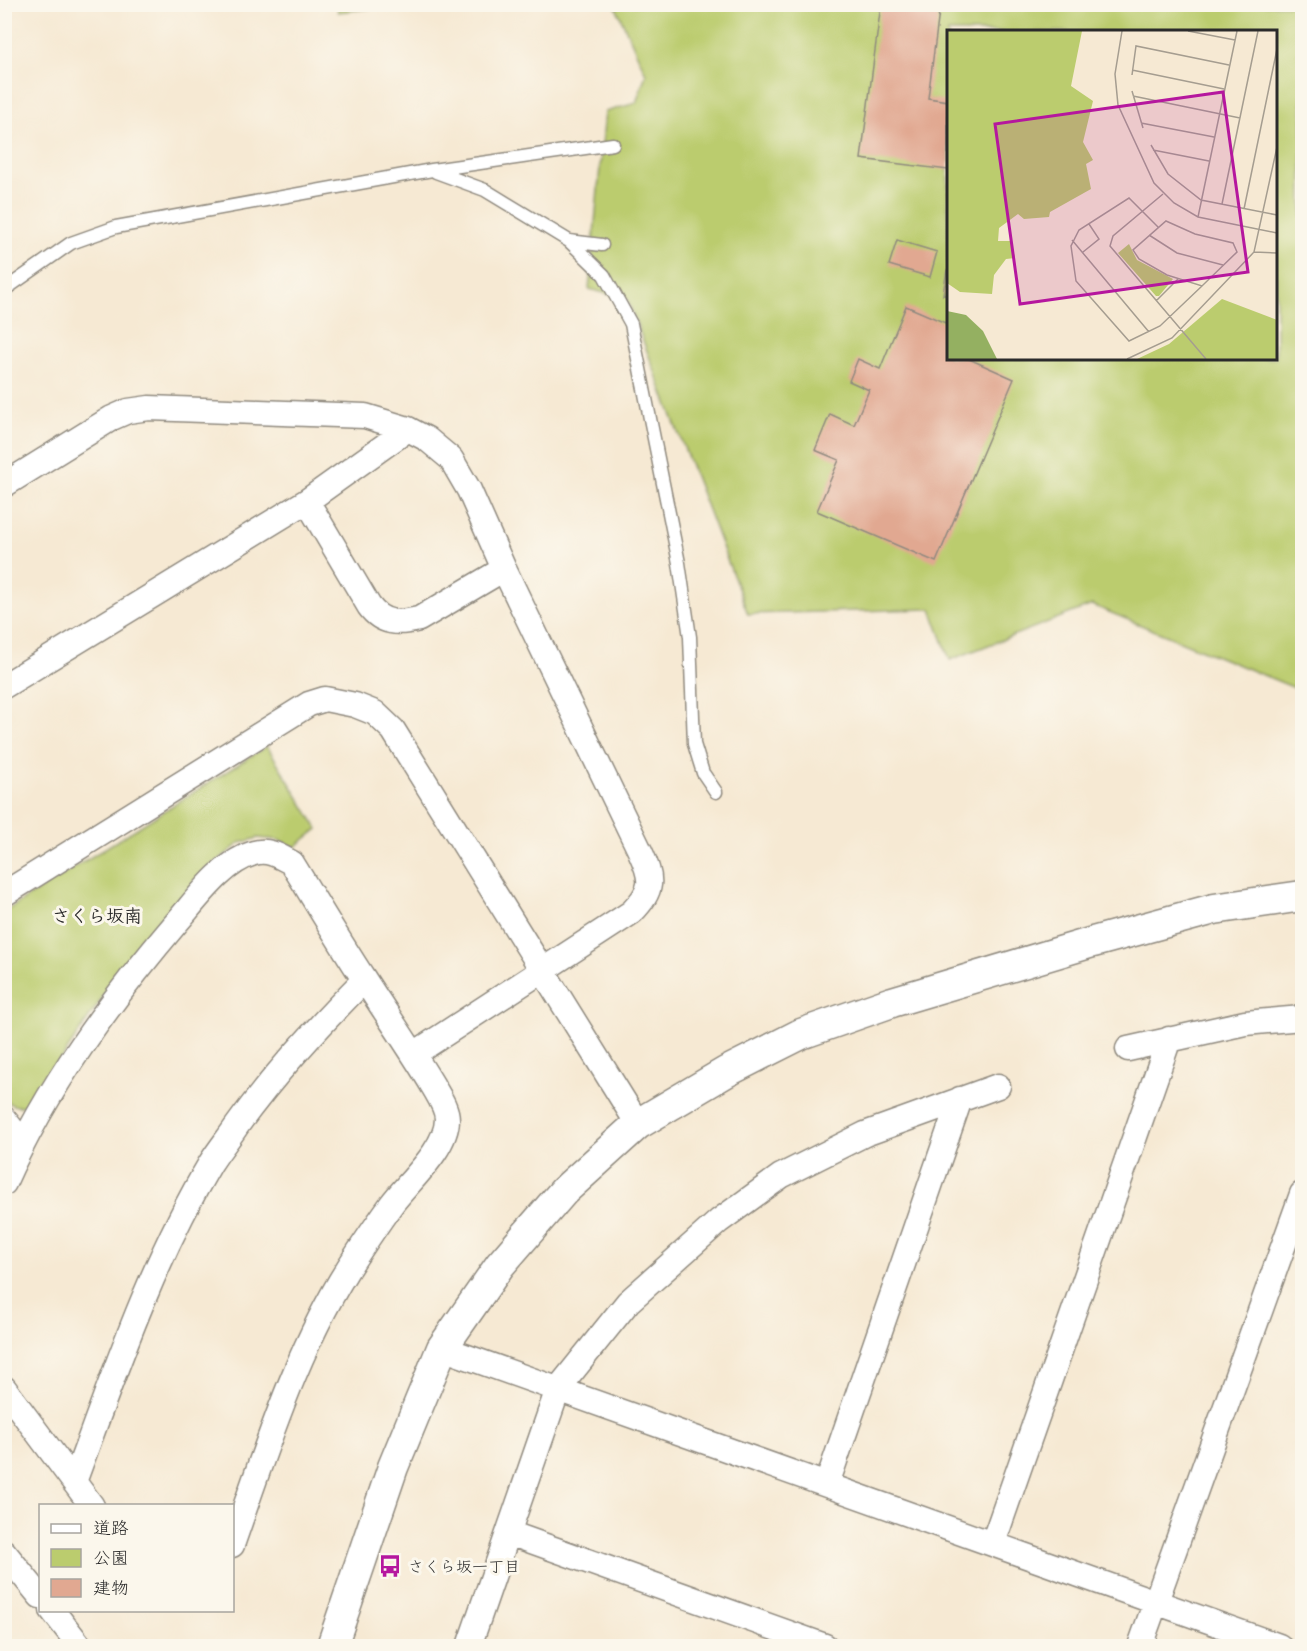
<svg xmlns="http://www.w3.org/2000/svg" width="1307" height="1651" font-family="'Gochi Hand','Klee One',sans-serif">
  <rect width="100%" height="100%" fill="#fbf7ec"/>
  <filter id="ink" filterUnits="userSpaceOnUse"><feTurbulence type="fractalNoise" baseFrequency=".0167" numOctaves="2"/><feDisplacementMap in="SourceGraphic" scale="12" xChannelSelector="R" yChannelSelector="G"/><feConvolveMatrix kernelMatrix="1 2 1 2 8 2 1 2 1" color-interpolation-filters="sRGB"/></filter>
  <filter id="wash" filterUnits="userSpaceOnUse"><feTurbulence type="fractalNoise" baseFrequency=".008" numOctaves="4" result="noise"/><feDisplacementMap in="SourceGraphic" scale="24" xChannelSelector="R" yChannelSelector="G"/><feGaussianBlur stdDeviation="1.35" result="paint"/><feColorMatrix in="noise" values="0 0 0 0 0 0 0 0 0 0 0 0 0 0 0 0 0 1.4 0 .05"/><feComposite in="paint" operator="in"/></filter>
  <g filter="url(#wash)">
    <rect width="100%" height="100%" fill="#f6e9d3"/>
    <path fill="#bbcc6e" stroke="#737c4c" stroke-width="1.5" fill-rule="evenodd" d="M337,5V4L400,5L338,12Z
      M615,5H1302V691L1092,605L950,660L931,609L748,614L627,299L589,289L605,112L636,103L646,74ZM948,32H1276V358H948Z
      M267,746L318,829L295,847L278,840L258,838L240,843L202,873L126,962L33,1102C23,1108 14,1108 5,1100L4,912Z"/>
    <g id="blocks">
      <path fill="#e1a891" d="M881,4H940L928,98L948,101V170L861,159Z
        M897,240L937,252L930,277L889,265Z
        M947,270H948V295H943Z
        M906,306L948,324V358H967L1014,379L936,562L817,511L839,460L815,450L830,414L854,425L869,390L849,381L858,359L880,369Z"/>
    </g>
  </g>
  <g filter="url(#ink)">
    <use href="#blocks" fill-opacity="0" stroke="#908a7f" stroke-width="1.5"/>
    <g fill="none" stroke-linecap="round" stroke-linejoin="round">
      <g stroke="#908a7f" stroke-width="15">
        <path id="service" d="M436,172L485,190L569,241L602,245
          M569,241L604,275L631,324L679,563L690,637L694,744L703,773L716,792
          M4,290L71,243L116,227L432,170L613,144"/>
      </g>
      <g stroke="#908a7f" stroke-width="27">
        <path id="minor" d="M4,485L112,418L128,411L149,408L365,416L408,429L427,439L451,459L469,490L504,569L640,851C653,880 654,889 632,912L414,1054
          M307,501L369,606C382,624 398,624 419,619L504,569
          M4,686L307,501L408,429
          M4,894L309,704L325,699L355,705L375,713L393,730L638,1124
          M1128,1049L1245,1023L1302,1018
          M4,1119L22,1142
          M4,1183C47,1087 109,1002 177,922C197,899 223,862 254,853C269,849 279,856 292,863C316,902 339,941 364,979C387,1015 411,1049 433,1086C438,1095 447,1108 447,1119C447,1149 408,1182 391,1205C380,1220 370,1235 360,1250C300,1338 267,1445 232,1545
          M442,1348L1279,1646
          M4,1388L92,1506
          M74,1482C114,1374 151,1264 210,1164C218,1151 228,1139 236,1127C274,1074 318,1027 364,980
          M827,1484L960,1099
          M509,1533L825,1646
          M993,1543L1169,1039
          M4,1552L40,1596
          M52,1610L80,1646
          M469,1646L558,1389L628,1302L719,1221L781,1176L865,1134L998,1086
          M1140,1646L1302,1194"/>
      </g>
      <g stroke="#908a7f" stroke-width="33">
        <path id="tertiary" d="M332,1646L393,1467L442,1348L500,1265L564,1191L638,1124L726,1072L801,1034L892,1002L1093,942L1214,909L1302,896"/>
      </g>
      <use href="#service" stroke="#fff" stroke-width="12"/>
      <use href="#minor" stroke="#fff" stroke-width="24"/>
      <use href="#tertiary" stroke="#fff" stroke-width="30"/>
    </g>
  </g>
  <defs>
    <g id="bus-bare" transform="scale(1.8)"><path d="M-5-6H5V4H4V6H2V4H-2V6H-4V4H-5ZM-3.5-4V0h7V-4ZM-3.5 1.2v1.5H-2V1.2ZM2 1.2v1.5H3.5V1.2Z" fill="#b5179e" stroke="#fbf7ec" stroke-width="2.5" paint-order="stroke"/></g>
  </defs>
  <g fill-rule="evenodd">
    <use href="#bus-bare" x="390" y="1566"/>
  </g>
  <g text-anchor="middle" stroke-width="6" stroke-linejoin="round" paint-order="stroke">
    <g font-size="16" fill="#2b2b2b" stroke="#fbf7ec" text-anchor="start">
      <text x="408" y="1572">さくら坂一丁目</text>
    </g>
    <g font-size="18" font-weight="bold" fill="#2b2b2b" stroke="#fbf7ec">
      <text x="97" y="922">さくら坂南</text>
    </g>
  </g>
  <g transform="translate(947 30)">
    <rect width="330" height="330" fill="#f6e9d3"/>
    <path d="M0,1H135L124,56L146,71L136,112L146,130L139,134L144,159L103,182L102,187L77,189L71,184L52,198L51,211H64L68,228L59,229L47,245L45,264L13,262L0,253ZM182,214L190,230L226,249L212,266H209L171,223ZM275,269L330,290V329H190L222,314Z" fill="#bbcc6e"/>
    <path d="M0,281L19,285L36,301L50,329H0Z" fill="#94b061"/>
    <path fill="none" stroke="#a59d90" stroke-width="1.5" d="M175,1L168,44L171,75L207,153L227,173L251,187L330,203M241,1L288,10M185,40L277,59M185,45L189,16L282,35M185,61L196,98M186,66L293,88M194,93L267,107M204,115L221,144L254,170L330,185M206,120L262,131M216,164L166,206L163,216L259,329M275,174L311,1M297,179L330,19M251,187L290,1M219,191L248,204L286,213L290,222L255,256L220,245L192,229L186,220ZM211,197L182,168L132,200L124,216L129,251L182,311L213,296L255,256M202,205L230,223L276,235M125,210L202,302M136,222L152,209L142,194M307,222L330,223M209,271L231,249M180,329L225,308L307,222L330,117"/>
    <path fill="#b5179e" fill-opacity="0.15" stroke="#b5179e" stroke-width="3" d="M276,62L301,242L73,274L48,94Z"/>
    <rect width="330" height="330" fill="none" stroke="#2b2b2b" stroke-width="3"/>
  </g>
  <rect width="1307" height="1651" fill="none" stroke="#fbf7ec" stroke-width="24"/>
  <rect x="39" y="1504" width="195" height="108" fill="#fbf7ec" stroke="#a8a59f" stroke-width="1.5"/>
  <rect x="51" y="1524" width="30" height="9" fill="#ffffff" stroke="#a8a59f" stroke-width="1.5"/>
  <text x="93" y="1534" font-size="18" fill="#2b2b2b">道路</text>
  <rect x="51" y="1549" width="30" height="18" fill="#bbcc6e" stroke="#a8a59f" stroke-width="1.5"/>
  <text x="93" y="1564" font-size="18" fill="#2b2b2b">公園</text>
  <rect x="51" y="1579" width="30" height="18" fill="#e1a891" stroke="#a8a59f" stroke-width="1.5"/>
  <text x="93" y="1594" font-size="18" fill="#2b2b2b">建物</text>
</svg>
